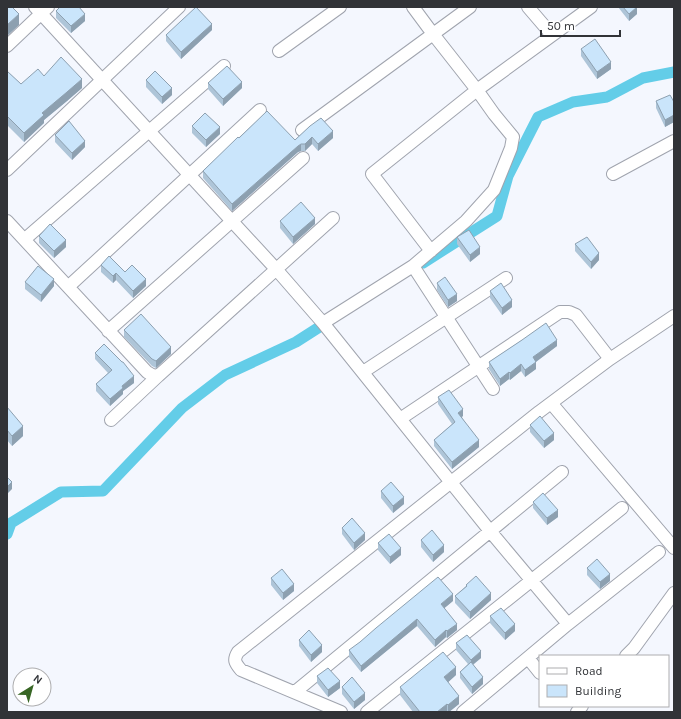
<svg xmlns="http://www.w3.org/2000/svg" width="681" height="719" font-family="Karla,sans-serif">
  <rect width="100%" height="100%" fill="#f4f7fe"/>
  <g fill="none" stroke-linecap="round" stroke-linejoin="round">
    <path stroke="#63cde8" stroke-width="11" d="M423,263L497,216L508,176L538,117L573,102L607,97L643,78L674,72
      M7,534L11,523L61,492L103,491L182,408L225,375L296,342L321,326"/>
    <g stroke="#a0a4ae" stroke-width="14">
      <path id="street" d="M35,7L276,269L323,323L490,531L568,624L463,712
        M528,7L552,35
        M7,46L48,7
        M279,51L340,7
        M302,130L470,7
        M7,170L179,7
        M613,174L674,141
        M7,221L147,372L152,375L158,376L333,218
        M25,239L224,66
        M431,251L372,174L477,90L591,7
        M413,266L493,389
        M69,286L260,110
        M323,323L413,266L466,221L494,190L511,148L513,137L494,114L477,90L433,34L413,7
        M108,331L303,158
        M363,372L506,278
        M551,403L674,548
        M400,419L560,312H569L576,315L610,359
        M111,420L158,376
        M568,624L659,552
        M626,656L634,648L674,593
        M528,658L540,673
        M295,692L562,472
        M341,712L241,670C235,663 233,660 238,652L539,412L610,359L674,316
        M367,712L622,508
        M577,712L582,706"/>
    </g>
    <use href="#street" stroke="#fff" stroke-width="12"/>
  </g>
  <path fill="#aec5d8" d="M618,7H637V14L629,21Z
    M56,11L85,21L71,33L56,18Z
    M212,30L181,59L166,41V35Z
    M581,49L611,69L597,79L581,56Z
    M7,71L21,84L44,76L82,88L67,101L44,120V123L24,142L7,125Z
    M146,80L172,95L162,104L146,87Z
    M208,83L242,88L223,106L208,89Z
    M656,101L674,102V122L665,127L656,108Z
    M192,126L220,134L206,147L192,133Z
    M310,126L333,138L318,151L312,144L305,151H301L298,152L232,211L203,178V171L239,138L295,140Z
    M55,135L85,147L72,160L55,142Z
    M280,221L315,224L293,244L280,228Z
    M39,236L66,247L54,258L39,243Z
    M457,237L480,254L470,262L457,244Z
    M575,244L599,260L591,269L575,251Z
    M101,265L125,272L146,286L133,298L116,280L113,283L101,272Z
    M25,282L54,286L41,302L25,289Z
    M437,283L457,301L448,307L437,290Z
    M490,291L512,307L502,315L490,298Z
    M124,330L171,354L156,368L152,366L124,337Z
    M522,340L557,346L536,362V369L525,377L521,371L510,380L509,379L500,386L489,369V362Z
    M95,353L134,383L123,391V394L110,406L96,391V384L108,373L95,359Z
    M438,397L463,416L462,417L479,447L452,469L434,446V440L452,424L438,404Z
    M7,407L23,436L12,446L7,440Z
    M530,425L554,440L544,448L530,432Z
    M381,491L404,504L393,513L381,498Z
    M533,502L558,517L547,525L533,508Z
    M342,528L365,540L354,550L342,534Z
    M421,540L444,552L433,562L421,547Z
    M378,543L401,555L390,564L378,550Z
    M587,568L610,581L600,589L587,575Z
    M271,578L294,591L283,600L271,585Z
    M466,585L491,600L470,619L455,603V596L466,586Z
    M453,601L444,608L457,630L447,638L446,637L435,647L417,626L361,672L349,657V650Z
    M490,616L515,631L505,640L490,623Z
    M299,640L322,652L311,662L299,646Z
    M456,643L481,658L473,665L483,684L472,694L460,678V672L468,664L456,650Z
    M456,675L448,682L459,704L449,712H413L400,695V687Z
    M317,676L340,688L328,697L317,683Z
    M342,687L365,700L354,709L342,694Z"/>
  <path fill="#8da0b0" d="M637,7V14L629,21V14Z
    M19,14V25L7,36V25Z
    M85,14V21L71,33V26Z
    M212,24V30L181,59V52Z
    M611,62V69L597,79V72Z
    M82,79V88L67,101L44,120V123L24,142V133L42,113Z
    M242,82V88L223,106V99Z
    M172,88V95L162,104V97Z
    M674,115V122L665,127V120Z
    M220,127V134L206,147V140Z
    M333,131V138L318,151V144Z
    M312,137V144L305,151V144Z
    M85,141V147L72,160V153Z
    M301,144V151L298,152L232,211V204L298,146Z
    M315,218V224L293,244V237Z
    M66,240V247L54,258V251Z
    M480,247V254L470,262V255Z
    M599,253V260L591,269V262Z
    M116,273V280L113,283V276Z
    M54,279V286L41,302V295Z
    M146,279V286L133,298V291Z
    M457,294V301L448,307V300Z
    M512,300V307L502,315V308Z
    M557,340V346L533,364V357Z
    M171,347V354L156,368V361Z
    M536,362V369L525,377V370Z
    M521,364V371L510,380V373Z
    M509,372V379L500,386V379Z
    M134,376V383L123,391V394L110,406V399L122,386Z
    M463,409V416L458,419V413Z
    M23,426V436L12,446V436Z
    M554,433V440L544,448V441Z
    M479,440V447L452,469V462Z
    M12,482V489L7,494V487Z
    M404,497V504L393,513V506Z
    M558,510V517L547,525V518Z
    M365,533V540L354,550V543Z
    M444,545V552L433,562V555Z
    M401,548V555L390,564V557Z
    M610,574V581L600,589V582Z
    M294,584V591L283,600V593Z
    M491,593V600L470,619V612Z
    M453,594V601L441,611V604Z
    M417,619V626L361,672V666Z
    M457,624V630L447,638V631Z
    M515,624V631L505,640V633Z
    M446,630V637L435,647V640Z
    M322,645V652L311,662V655Z
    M481,651V658L471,666V660Z
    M456,667V675L444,686V677Z
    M483,677V684L472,694V687Z
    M340,681V688L328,697V690Z
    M365,693V700L354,709V702Z
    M459,696V704L449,712H448V705Z
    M447,704V712H437Z"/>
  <path fill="#cae5fb" stroke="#8da0b0" d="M7,7H12L19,14L7,25Z
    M60,7H79L85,14L71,26L56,11Z
    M196,7L212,24L181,52L166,35Z
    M623,7H637L629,14Z
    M595,39L611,62L597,72L581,49Z
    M61,57L82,79L67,92L42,113L44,115L24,133L7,116V71L21,84L38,69L44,76Z
    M227,66L242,82L223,99L208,83Z
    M155,71L172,88L162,97L146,80Z
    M670,95L674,102V115L665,120L656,101Z
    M267,111L295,140L310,126L321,118L333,131L318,144L312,137L305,144H301L298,146L232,204L203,171L238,137L239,138Z
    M205,113L220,127L206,140L192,126Z
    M69,121L85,141L72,153L55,135Z
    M301,202L315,218L293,237L280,221Z
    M50,224L66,240L54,251L39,236Z
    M469,230L480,247L470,255L457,237Z
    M587,237L599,253L591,262L575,244Z
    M109,256L125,272L132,265L146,279L133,291L116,273L113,276L101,265Z
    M38,266L54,279L41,295L25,282Z
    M445,277L457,294L448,300L437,283Z
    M501,283L512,300L502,308L490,291Z
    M141,314L171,347L156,361L152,359L124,330Z
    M546,323L557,340L533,357L536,362L525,370L521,364L510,373L509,372L500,379L489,362L522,340Z
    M104,344L122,362H123L134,376L122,386L123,388L110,399L96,384L112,370L95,353Z
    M449,390L463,409L458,413L479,440L452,462L434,440L455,422L438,397Z
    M7,407L23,426L12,436L7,430Z
    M540,416L554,433L544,441L530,425Z
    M7,477L12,482L7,487Z
    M391,482L404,497L393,506L381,491Z
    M543,493L558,510L547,518L533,502Z
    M352,518L365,533L354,543L342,528Z
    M432,530L444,545L433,555L421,540Z
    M389,534L401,548L390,557L378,543Z
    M597,559L610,574L600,582L587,568Z
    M282,569L294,584L283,593L271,578Z
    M476,576L491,593L470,612L455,596L467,586L466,585Z
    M438,577L453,594L441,604L457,624L447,631L446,630L435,640L417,619L361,666L349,650L360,642L376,628Z
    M501,608L515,624L505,633L490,616Z
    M309,630L322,645L311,655L299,640Z
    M467,635L481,651L471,660L456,643Z
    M443,652L456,667L444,677L459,696L448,705L447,704L437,712H420L400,687Z
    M471,662L483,677L472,687L460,672Z
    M328,668L340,681L328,690L317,676Z
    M352,677L365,693L354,702L342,687Z"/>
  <rect width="681" height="719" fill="none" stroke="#313337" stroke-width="16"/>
  <rect x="539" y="655" width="130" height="52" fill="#ffffff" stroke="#adadaf"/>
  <rect x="547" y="668" width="20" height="6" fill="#ffffff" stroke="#adadaf"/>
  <text x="575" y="675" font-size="12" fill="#313337">Road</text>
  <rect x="547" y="685" width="20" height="12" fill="#cae5fb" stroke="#adadaf"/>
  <text x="575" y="695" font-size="12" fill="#313337">Building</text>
  <g transform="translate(32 687) rotate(37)"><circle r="19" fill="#ffffff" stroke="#adadaf"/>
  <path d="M0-3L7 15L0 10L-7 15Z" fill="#386625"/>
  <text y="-6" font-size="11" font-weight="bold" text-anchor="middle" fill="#313337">N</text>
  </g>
  <path d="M541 30v6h79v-6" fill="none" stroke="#313337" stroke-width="2"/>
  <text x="547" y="30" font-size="12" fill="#313337" stroke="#ffffff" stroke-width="3" paint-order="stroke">50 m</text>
</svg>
